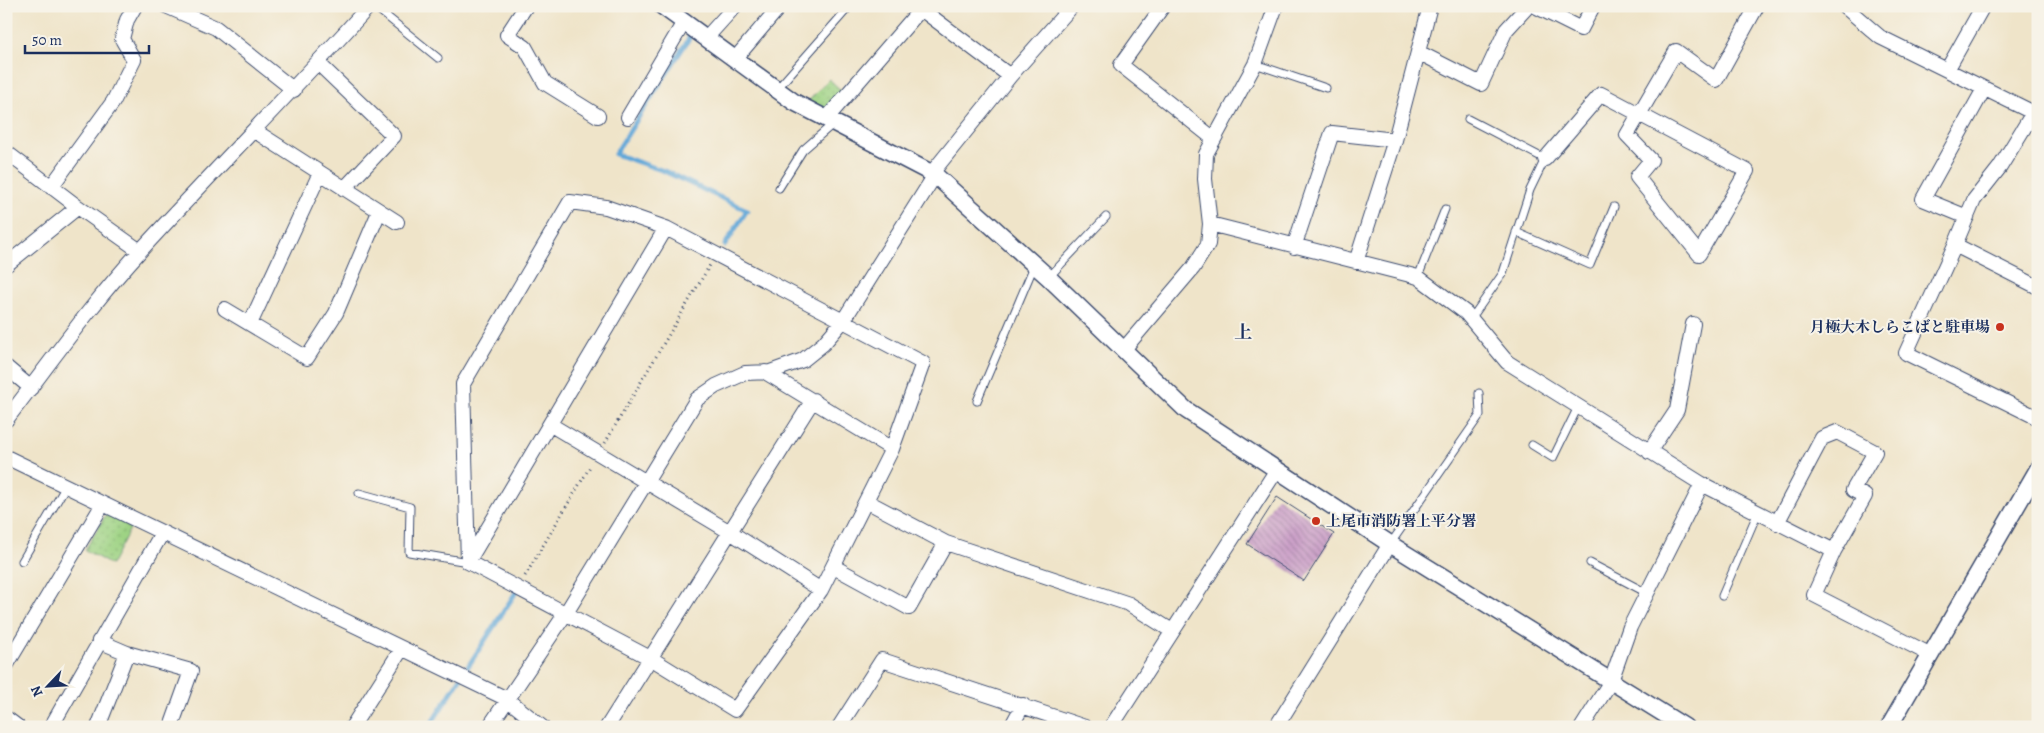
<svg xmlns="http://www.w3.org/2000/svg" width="2044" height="733" font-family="Alegreya,'Noto Serif JP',serif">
  <defs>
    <pattern id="park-dots" width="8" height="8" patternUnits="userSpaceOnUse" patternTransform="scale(1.25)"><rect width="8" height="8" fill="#9ed384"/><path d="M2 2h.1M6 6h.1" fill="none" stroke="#88b574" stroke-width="1.8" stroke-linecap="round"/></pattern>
    <pattern id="building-back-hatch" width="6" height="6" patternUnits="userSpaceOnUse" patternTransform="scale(1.25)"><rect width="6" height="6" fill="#ca9dc7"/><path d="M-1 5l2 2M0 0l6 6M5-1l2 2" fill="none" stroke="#a380a5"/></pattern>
  </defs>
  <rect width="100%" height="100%" fill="#f7f3e8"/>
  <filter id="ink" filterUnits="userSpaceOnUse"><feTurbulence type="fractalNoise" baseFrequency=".02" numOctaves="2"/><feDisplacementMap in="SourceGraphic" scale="10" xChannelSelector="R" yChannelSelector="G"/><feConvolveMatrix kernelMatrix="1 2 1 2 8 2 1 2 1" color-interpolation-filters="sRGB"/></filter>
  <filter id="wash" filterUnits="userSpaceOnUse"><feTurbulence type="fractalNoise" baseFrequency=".0096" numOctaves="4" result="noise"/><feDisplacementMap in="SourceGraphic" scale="20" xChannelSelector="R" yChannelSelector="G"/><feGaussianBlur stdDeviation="1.12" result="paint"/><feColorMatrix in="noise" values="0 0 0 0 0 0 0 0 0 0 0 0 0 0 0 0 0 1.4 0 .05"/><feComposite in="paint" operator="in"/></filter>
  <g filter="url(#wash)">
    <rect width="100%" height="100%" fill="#efe4c9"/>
    <path fill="url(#park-dots)" stroke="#5c8171" d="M829,79L847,96L826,119L803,107Z
      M107,513L131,527L111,565L85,550Z"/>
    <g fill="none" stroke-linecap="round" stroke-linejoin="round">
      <path stroke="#63a8d8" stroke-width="5" d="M693,32L615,154L664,171L747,210L725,245
        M429,727L518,589"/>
    </g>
    <g id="blocks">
      <path fill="url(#building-back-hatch)" d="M1277,497L1334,534L1304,581L1247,544Z"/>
    </g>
  </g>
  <g filter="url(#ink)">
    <use href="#blocks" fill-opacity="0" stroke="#3b4a6e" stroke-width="1"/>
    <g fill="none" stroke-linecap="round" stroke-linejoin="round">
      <g stroke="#3b4a6e" stroke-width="9">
        <path id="service" d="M374,6L438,58
          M1255,64L1326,88
          M777,89L850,6
          M1468,119L1545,159L1530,190L1503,273L1471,319
          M779,188L803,150L834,123
          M1516,232L1590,265L1614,207
          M1049,277L1106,217
          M1418,277L1445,209
          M977,401L1034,266
          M1532,445L1553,458L1578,407
          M359,493L410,507L409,552L468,562
          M1391,543L1480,415L1479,393
          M22,561L66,486
          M1590,563L1647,593
          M1722,596L1758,512"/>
      </g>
      <g stroke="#3b4a6e" stroke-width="16">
        <path id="minor" d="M166,6L216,28L294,90
          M526,6L507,35L525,47L545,83L598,116
          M1163,6L1121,65L1214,139
          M1535,6L1581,29L1593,6
          M1844,6L1880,37L2038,115
          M706,38L735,6
          M1418,52L1481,84L1506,30L1528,6
          M735,59L780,6
          M318,63L394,136L344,189
          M1947,70L1983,6
          M2033,113L2000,167L1974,200L1955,245L2038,287
          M628,117L684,22
          M826,119L921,9L1010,76
          M255,131L397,222
          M6,152L78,207L140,251
          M1545,159L1601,94L1747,171L1699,254L1637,177L1651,160L1627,135L1676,51L1716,80L1757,6
          M931,174L1010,76L1072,6
          M51,187L113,102L134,60L122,39L127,20L135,6
          M570,202L606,207L666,228L923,363L892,449L821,590L735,710L652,659L468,562L463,384Z
          M1967,217L1923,199L1984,89
          M1210,224L1418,277L1466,313L1507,362L1702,484L1834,551
          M1955,245L1906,353L2038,418
          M1294,247L1332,133L1395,140
          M1356,262L1395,140L1430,6
          M6,265L78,207
          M225,309L307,358L336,313L379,212
          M250,324L320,173
          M1124,349L1193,268L1208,244L1210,224L1205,179L1206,154L1255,64L1276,6
          M6,367L31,388
          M765,372L892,449
          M6,420C50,363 92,303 141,250C216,168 295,89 369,6
          M551,425L730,532L821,590
          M1649,452L1677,410L1693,324
          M6,457L507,699L542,727
          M868,502L946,543L1129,604L1172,631
          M1777,523L1822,438L1837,432L1875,452L1853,490L1865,496L1834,551L1814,595L1931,655
          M468,562L666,228
          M834,567L909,608L946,543
          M99,641L127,653L191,671L171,727
          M6,666L103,504
          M6,718L18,727
          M51,727L162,533
          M98,727L127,653
          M352,727L401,650
          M489,727L566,613L697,399L716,386L745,373L770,372L803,360L823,344L843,321L935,175
          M607,727L813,400
          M839,727L882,660L1085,727
          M1011,727L1023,705
          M1111,727L1276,471
          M1276,727L1390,544
          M1582,727L1611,681L1630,627L1702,484"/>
      </g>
      <g stroke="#3b4a6e" stroke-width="19">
        <path id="tertiary" d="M662,6L794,102L935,175L1048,277L1186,410L1390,544L1685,727
          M1889,727L2038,469"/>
      </g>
      <path stroke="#3b4a6e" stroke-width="3" stroke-dasharray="1 4" stroke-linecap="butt" d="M605,443L710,265
        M525,576L591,465"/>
      <use href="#service" stroke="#fff" stroke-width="7"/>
      <use href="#minor" stroke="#fff" stroke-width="14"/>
      <use href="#tertiary" stroke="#fff" stroke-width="16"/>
    </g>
  </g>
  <g fill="#c8321e" stroke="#f7f3e8" stroke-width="2">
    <circle cx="2000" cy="327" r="5"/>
    <circle cx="1316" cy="521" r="5"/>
  </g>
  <g text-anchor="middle" stroke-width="4" stroke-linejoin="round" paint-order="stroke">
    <g font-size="15" font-weight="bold" fill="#1b2f5e" stroke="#f7f3e8" text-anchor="end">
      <text x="1990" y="332">月極大木しらこばと駐車場</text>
      <text x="1326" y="526" text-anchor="start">上尾市消防署上平分署</text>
    </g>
    <g font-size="18" font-weight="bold" fill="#1b2f5e" stroke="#f7f3e8">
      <text x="1243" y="338">上</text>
    </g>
  </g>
  <rect width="2044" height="733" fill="none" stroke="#f7f3e8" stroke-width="25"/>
  <g transform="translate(48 686) rotate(245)" stroke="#f7f3e8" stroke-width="4" paint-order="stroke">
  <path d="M0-4L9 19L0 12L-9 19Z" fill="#1b2f5e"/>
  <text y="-8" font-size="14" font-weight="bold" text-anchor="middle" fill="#1b2f5e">N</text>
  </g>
  <path d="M25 45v8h124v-8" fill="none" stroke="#1b2f5e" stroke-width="2.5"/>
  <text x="32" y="45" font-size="15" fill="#1b2f5e" stroke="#f7f3e8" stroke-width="4" paint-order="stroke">50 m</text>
</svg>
